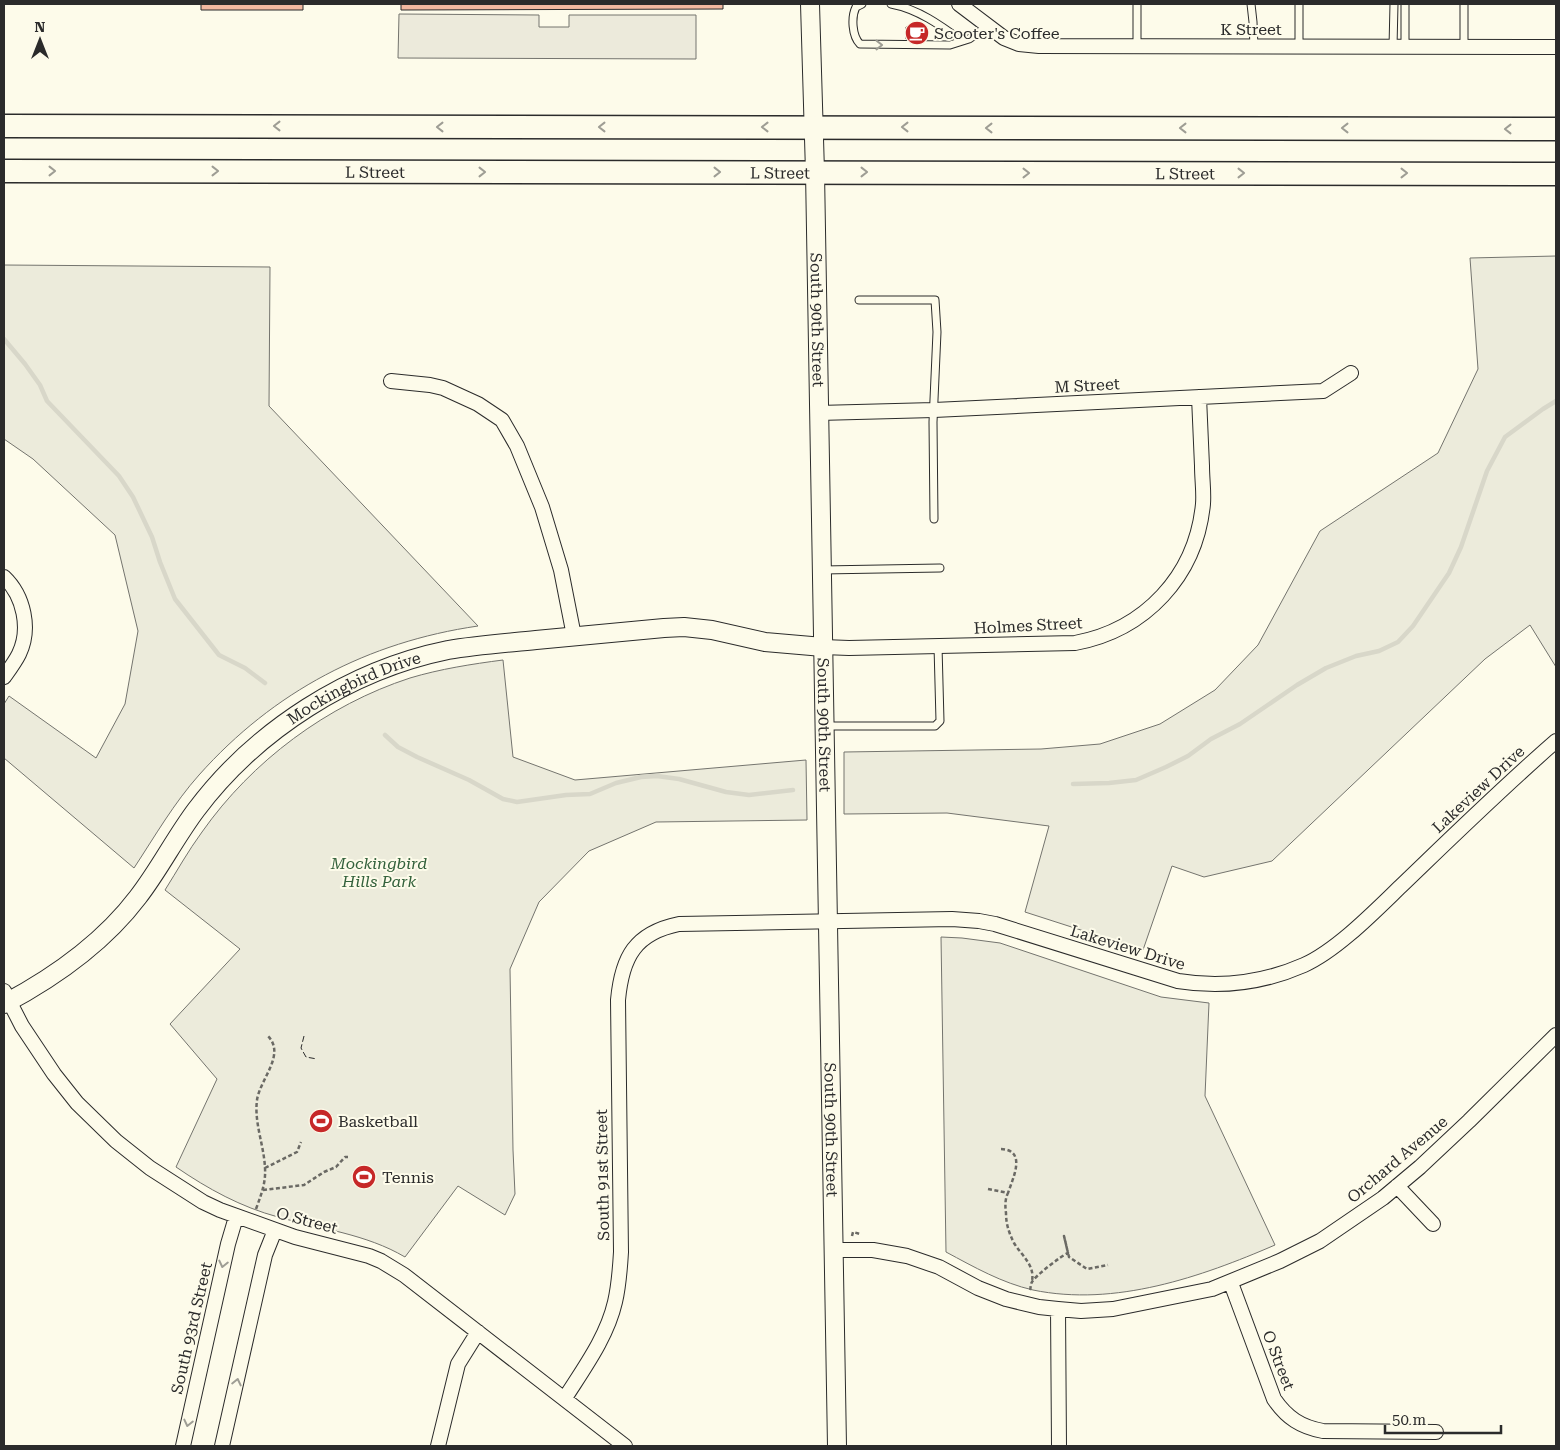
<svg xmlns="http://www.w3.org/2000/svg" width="1560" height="1450" font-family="'Roboto Serif',serif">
  <rect width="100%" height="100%" fill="#fdfbea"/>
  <path fill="#ecebdb" stroke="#74746e" d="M1556,256V667L1530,625L1485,659L1272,861L1204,877L1172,866L1143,950L1025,912L1049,826L947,813L844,814V752L1041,749L1100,744L1160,724L1215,690L1258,645L1320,531L1438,453L1478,369L1470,258Z
    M4,265L270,267L269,406L478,626C368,642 274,691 199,775C174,803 155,836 134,868L4,758V704L9,696L96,758L125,704L138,631L115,535L33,459L4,439Z
    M503,660L513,757L575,780L806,760L807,820L656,822L589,851L539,902L510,969L513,1150L515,1194L505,1215L458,1186L405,1257C366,1234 321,1229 278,1217C241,1207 208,1189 176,1167L217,1079L170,1024L240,949L165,890C177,871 188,851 202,832C252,761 327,705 410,678C440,669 472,664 503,660Z
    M941,937L962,938L1000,943L1161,997L1209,1003L1205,1096L1275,1245C1201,1277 1115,1307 1033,1290C1002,1283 974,1267 946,1252Z"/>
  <path fill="#eceadb" stroke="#74746e" d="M399,14L539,15V27H569V15H696V59L398,58Z"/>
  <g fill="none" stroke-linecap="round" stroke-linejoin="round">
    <path stroke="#d8d7c9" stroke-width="4.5" d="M4,339L25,364L40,385L47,401L119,476L133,497L152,537L160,562L175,599L219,655L245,668L265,683
      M385,735L398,747L417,757L469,780L503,799L517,802L566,795L590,794L616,783L641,777L657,776L679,779L726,792L749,795L793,790
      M1073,784L1109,783L1136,780L1166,767L1188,756L1211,739L1240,724L1297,685L1326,668L1356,656L1379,651L1398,642L1413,626L1449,573L1461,547L1487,471L1505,437L1543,409L1556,401"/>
  </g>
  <path fill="#f2b8a0" stroke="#2b2b2b" d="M201,4H303V10H201Z
    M401,4H723V9L401,10Z
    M906,27H927V39H906Z"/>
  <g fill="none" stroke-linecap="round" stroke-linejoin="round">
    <g stroke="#2b2b2b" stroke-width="9">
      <path id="service" d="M862,4L856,7C851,17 852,36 860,44L950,45L969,39L988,26
        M891,4C918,9 940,25 962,41
        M1137,4V46
        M1251,4L1253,22L1254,47
        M1299,4V47
        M1464,4V47
        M1393,47L1394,4
        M1405,47V4
        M859,300H935L937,332L933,422L934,519
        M822,570L940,568
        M825,726H935L940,721L938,646"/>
    </g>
    <g stroke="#2b2b2b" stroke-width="16">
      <path id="minor" d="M959,4L1004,38L1019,44L1039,46L1556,47
        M391,381L430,385L443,388L478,404L502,420L517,446L542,507L561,570L574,636
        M818,413L934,410L1323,391L1351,373
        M4,577C24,596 31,629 19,654C15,662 9,670 4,677
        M823,647L849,648L1075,643C1145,630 1196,576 1203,504C1204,492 1202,479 1202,466C1201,443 1200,420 1199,397
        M4,991L22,1026L54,1074L77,1103L116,1141L150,1168L203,1202L220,1210L295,1237L369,1256L381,1261L404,1275L625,1446
        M1397,1186L1433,1224
        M833,1250H873L907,1256L939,1267L978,1288L1006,1299L1039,1307L1058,1309L1081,1311L1113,1309L1212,1289L1280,1261L1320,1241L1383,1198L1420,1167L1469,1121L1556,1035
        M1231,1283L1274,1399C1287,1418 1301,1427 1323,1431L1436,1432
        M1058,1309L1059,1446
        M565,1398C584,1368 607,1337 615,1302C619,1285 620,1269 621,1252L618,1000C622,957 635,933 679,924L952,919L979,921L995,924L1178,981C1221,988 1263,983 1304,965C1337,950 1374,912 1401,886C1452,837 1503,787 1556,741
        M183,1446L228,1244L236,1217
        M222,1446L265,1255L275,1230
        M438,1446L458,1364L478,1332"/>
    </g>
    <g stroke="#2b2b2b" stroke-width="20">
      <g id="tertiary">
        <path id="s1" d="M810,4L815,172L837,1446"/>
        <path id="s2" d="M4,1004C53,978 104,942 138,897C159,870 175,838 196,810C256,730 350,670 448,650C477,645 507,643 536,640C579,636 621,632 664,628L684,627L712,630L765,642L823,647"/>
      </g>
    </g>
    <g stroke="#2b2b2b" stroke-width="25">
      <g id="primary">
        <path d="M4,126L1556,129"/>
        <path id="s3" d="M4,171L1556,174"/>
      </g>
    </g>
    <path stroke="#6a6964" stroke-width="2.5" stroke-dasharray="4 2.5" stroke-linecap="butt" d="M1001,1149C1027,1150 1013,1178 1008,1193
      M265,1168L297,1152L301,1142
      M988,1189L1008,1193C1005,1199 1005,1206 1006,1213C1006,1224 1009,1233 1014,1243C1022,1256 1035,1265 1032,1281
      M263,1190L304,1185L324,1172L336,1167L345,1157H348
      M256,1209C261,1195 266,1183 265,1168C264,1145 254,1123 257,1100C260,1079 286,1055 268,1036
      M852,1236L853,1232L860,1234
      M1030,1290C1031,1288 1030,1285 1032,1282C1035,1276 1061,1256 1068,1253L1064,1236L1069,1257L1087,1269L1108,1265"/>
    <use href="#service" stroke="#fdfbea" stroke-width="7"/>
    <use href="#minor" stroke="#fdfbea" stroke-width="14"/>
    <use href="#tertiary" stroke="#fdfbea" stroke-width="18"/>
    <use href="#primary" stroke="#fdfbea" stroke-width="22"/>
    <path stroke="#2b2b2b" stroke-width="1" stroke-dasharray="6 2.5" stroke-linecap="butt" d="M304,1036L301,1048L306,1057L317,1059"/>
  </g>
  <defs><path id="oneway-chevron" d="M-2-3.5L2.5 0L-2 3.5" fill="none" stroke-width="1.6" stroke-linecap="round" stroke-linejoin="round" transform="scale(1.25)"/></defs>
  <g stroke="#9e9d94">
    <use href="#oneway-chevron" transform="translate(879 45)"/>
    <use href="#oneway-chevron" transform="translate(277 126) rotate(-180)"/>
    <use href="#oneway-chevron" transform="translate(440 127) rotate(-180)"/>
    <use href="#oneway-chevron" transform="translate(602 127) rotate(-180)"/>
    <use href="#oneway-chevron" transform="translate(765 127) rotate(-180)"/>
    <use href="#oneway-chevron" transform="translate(905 127) rotate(-180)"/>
    <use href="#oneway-chevron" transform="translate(989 128) rotate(-180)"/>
    <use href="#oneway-chevron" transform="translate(1183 128) rotate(-180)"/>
    <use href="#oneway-chevron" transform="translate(1345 128) rotate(-180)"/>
    <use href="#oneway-chevron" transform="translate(1508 129) rotate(-180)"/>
    <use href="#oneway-chevron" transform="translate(52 171)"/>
    <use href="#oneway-chevron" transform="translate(215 171)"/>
    <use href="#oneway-chevron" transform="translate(482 172)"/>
    <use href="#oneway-chevron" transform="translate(717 172)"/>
    <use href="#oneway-chevron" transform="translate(864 172)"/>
    <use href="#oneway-chevron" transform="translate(1026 173)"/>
    <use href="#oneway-chevron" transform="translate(1241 173)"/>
    <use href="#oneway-chevron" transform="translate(1404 173)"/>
    <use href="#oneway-chevron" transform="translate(223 1264) rotate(103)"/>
    <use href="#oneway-chevron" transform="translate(237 1382) rotate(-77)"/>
    <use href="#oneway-chevron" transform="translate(188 1423) rotate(103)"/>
  </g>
  <defs>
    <g id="cafe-disc" transform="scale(1.25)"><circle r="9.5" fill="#c62828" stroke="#fdfbea"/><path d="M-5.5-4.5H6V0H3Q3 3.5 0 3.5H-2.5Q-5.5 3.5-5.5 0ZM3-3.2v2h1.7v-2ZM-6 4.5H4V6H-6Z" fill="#fff"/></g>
    <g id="stadium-disc" transform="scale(1.25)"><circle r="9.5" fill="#c62828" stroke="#fdfbea"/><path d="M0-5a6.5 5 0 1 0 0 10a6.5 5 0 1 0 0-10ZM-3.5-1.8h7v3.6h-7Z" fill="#fff"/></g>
  </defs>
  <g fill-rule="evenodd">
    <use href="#cafe-disc" x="917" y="33"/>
    <use href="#stadium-disc" x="321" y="1121"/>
    <use href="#stadium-disc" x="364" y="1177"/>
  </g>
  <g text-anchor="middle" stroke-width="4" stroke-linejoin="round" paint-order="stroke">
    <g font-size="16" fill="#2b2b2b" stroke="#fdfbea">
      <text x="1251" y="35">K Street</text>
      <text dy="6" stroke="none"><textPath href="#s3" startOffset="371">L Street</textPath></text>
      <text dy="6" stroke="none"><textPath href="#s3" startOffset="776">L Street</textPath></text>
      <text dy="6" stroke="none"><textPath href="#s3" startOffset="1181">L Street</textPath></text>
      <text dy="6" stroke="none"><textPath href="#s1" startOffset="316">South 90th Street</textPath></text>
      <text transform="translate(1087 385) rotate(-3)" y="6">M Street</text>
      <text transform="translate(1028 625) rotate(-3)" y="6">Holmes Street</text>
      <text dy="6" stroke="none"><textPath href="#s2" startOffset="480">Mockingbird Drive</textPath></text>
      <text dy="6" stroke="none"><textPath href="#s1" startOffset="721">South 90th Street</textPath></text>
      <text transform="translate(1478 789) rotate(-43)" y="6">Lakeview Drive</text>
      <text transform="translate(1128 947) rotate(17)" y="6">Lakeview Drive</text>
      <text dy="6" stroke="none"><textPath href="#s1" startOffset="1126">South 90th Street</textPath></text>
      <text transform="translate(1397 1159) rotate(-40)" y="6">Orchard Avenue</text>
      <text transform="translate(602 1175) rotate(-91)" y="6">South 91st Street</text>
      <text transform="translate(307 1220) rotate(15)" y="6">O Street</text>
      <text transform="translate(191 1328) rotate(-77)" y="6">South 93rd Street</text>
      <text transform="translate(1279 1360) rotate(69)" y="6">O Street</text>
    </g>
    <g font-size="16" fill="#2b2b2b" stroke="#fdfbea" text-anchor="start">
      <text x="934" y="39">Scooter's Coffee</text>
      <text x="338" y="1127">Basketball</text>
      <text x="382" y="1183">Tennis</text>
    </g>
    <g font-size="16" font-style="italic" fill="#34623c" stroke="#fdfbea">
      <text x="379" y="869">Mockingbird<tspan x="379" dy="18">Hills Park</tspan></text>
    </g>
  </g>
  <rect width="1560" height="1450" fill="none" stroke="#2b2b2b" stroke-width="10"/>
  <g transform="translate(40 40)" stroke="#fdfbea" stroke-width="4" paint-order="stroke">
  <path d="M0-4L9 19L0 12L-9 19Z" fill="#2b2b2b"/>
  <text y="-8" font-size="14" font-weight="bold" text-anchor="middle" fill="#2b2b2b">N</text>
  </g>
  <path d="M1385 1425v8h116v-8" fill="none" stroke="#2b2b2b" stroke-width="2.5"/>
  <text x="1392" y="1425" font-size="15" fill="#2b2b2b" stroke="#fdfbea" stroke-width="4" paint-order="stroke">50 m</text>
</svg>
